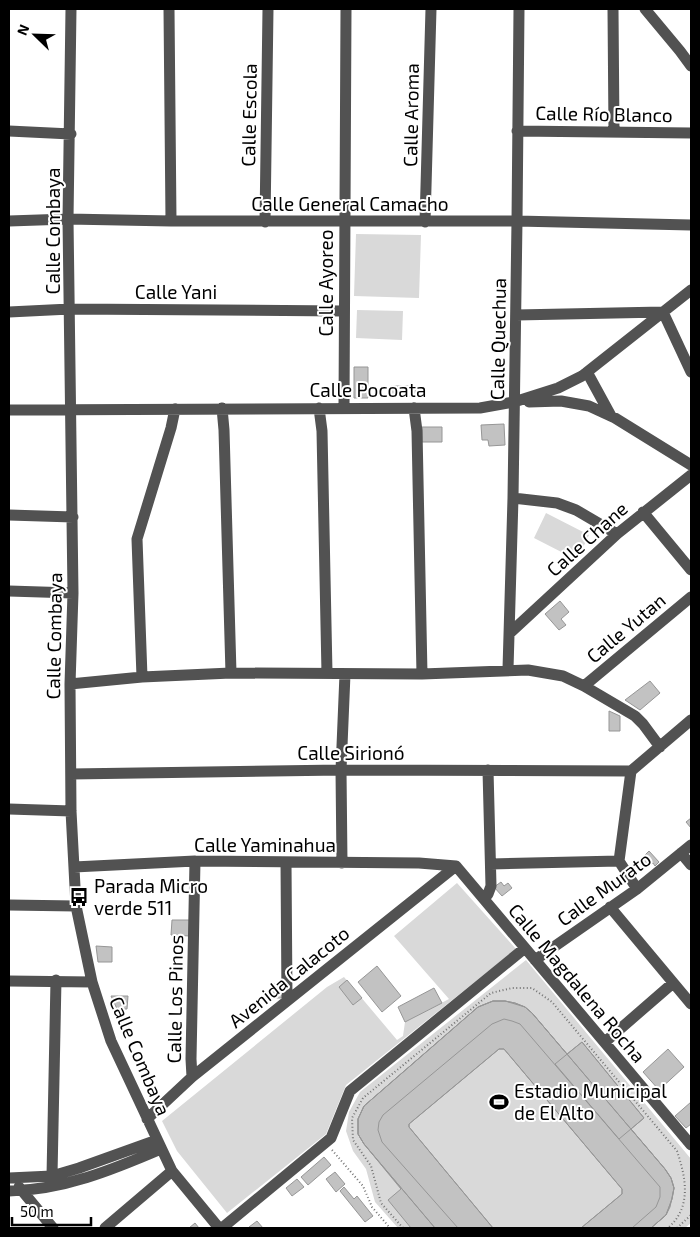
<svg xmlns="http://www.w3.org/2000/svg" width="700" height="1237" font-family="'Exo 2',sans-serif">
  <rect width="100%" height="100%" fill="#fff"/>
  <path fill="#d9d9d9" d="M356,234L421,235L419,298L354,296Z
    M357,310L403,311L402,340L356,338Z
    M546,513L589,535L577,560L534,538Z
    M457,883L516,949L346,1085L326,1134L227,1213L177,1151L162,1121L327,987L344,977L397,1040L403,1036L405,1022L449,999L394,936Z
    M526,960L691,1159V1223L685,1228H398L375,1202L366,1169L353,1151L346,1131L349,1112L360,1092Z"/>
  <path fill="#c2c2c2" stroke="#969696" d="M354,367H368V398H354Z
    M391,386H416V396H391Z
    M504,424L505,445L489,446L488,440H482L481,425Z
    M422,427H442V442H422Z
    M560,601L569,612L561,619L566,625L559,630L545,614Z
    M650,681L660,693L640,710L625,700Z
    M609,711L620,716V731H609Z
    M691,818V828L686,822Z
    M649,851L659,862L655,866L653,863L648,867L641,859Z
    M501,882L504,886L508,883L512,888L502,896L494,887Z
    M172,920H191L190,936L171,935Z
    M96,946L112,947V962H98Z
    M377,966L401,996L382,1012L358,982Z
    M347,980L362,998L353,1005L339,987Z
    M272,984H284L283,998H271Z
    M434,988L442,1003L405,1022L398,1007Z
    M111,996H128L127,1009H117Z
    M493,1001H505L525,1007L532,1013L567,1054L582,1042L644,1118L631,1129L665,1169L671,1178L674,1188L670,1207L666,1215L651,1228H581L622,1194V1189L504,1049H499L409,1124V1127L493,1228H411L388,1200L401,1189L364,1144L358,1134V1119L364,1106L478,1007Z
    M493,1001H505L515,1003L525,1007L532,1013L665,1169L671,1178L674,1188L672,1199L666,1215L651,1228H581L622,1194V1189L504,1049H499L409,1124V1127L493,1228H435L364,1144L358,1134V1119L364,1106L478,1007Z
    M493,1001H505L515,1003L525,1007L532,1013L665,1169L671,1178L674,1188L672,1199L666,1215L651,1228H632L656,1207L660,1197V1187L520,1024L512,1021L504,1019L492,1024L383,1115L379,1122L378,1130L382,1142L458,1228H435L364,1144L358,1134V1119L364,1106L478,1007Z
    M582,1042L644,1118L619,1139L555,1064Z
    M668,1049L684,1067L659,1090L643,1072Z
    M691,1102V1124L686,1128L675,1116Z
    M324,1157L331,1165L308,1185L301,1177Z
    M335,1172L345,1184L336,1192L326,1179Z
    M297,1179L304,1187L292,1196L286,1188Z
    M344,1187L354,1199L357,1196L373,1216L365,1222L340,1191Z
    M257,1221L263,1228H250L249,1227Z
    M195,1223L199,1228H189Z"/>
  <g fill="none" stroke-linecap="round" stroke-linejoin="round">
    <path stroke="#747474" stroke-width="2" stroke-dasharray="1 2.5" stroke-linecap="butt" d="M332,1150L363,1186L372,1207L390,1228
      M403,1228L381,1203L371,1166L353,1140L352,1118L363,1098L491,993L512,988H532L552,1002L677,1151C686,1178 692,1207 668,1228
      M677,1228L691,1215"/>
    <path stroke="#525252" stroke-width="11" d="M71,9L68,219L73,593L70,684L71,811L76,906L92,982L111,1041L172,1171L219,1228
      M169,9L171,221
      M613,9L614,132
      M645,9L680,51L691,66
      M9,131L71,134
      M517,131L691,133
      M9,221L68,219L171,221H517L691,225
      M265,222L268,9
      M425,222L431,9
      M9,312L70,309L343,311
      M516,315L663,312L691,372
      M587,372L611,416
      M529,402L561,401L589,406L615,418L691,465
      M222,408L224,430L231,673
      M319,408L322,431L327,673
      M344,408L346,9
      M414,408L417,431L422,674
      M9,410L480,408L514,402L558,388L582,376L691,290
      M513,498L557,503L576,510L617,534
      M643,512L691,570
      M9,515L73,517
      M9,591L73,593
      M510,633L617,534L691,475
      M508,669L513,498L517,221L519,9
      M142,677L137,539L171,428L175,409
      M70,684L142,677L231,673L422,674L528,670L563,676L584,686L635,716L643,724L660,747
      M584,686L691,597
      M71,774L341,770L631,771
      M9,809L71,811
      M681,853L691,865
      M286,862L287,1001
      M342,863L341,770L345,674
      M491,864L619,861
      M456,866L691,1145
      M74,867L195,861L419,863L456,866
      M637,889L619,861L631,771L691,720
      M484,899L488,894L491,886L488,770
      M9,905L76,906
      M610,907L691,1004
      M535,960L637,889L691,845
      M9,981L92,982
      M605,1042L673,983
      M192,1077L191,1059L195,861
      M147,1119L192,1077L456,866
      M52,1176L56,980
      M9,1178L52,1176L79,1168L157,1140
      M19,1187L53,1228
      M9,1191C63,1190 112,1170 161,1149
      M105,1228L172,1171
      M222,1228L331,1138L350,1091L525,948"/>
  </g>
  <defs>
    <g id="bus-bare" transform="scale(1.5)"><path d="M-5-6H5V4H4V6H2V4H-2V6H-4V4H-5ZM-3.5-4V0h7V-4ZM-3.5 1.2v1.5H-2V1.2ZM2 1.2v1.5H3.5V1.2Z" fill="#000" stroke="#fff" stroke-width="2.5" paint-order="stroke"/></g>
    <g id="stadium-bare" transform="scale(1.5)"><path d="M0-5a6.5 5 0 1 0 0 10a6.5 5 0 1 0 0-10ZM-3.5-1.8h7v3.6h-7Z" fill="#000" stroke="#fff" stroke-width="2.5" paint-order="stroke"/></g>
  </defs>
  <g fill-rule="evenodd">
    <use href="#bus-bare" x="79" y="897"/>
    <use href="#stadium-bare" x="499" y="1102"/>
  </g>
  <g text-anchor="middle" stroke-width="4" stroke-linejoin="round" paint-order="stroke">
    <g font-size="19" fill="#000" stroke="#fff">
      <text transform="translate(604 114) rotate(1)" y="7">Calle Río Blanco</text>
      <text transform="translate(249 115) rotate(-89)" y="7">Calle Escola</text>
      <text transform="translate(411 115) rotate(-89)" y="7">Calle Aroma</text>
      <text x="350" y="211">Calle General Camacho</text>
      <text transform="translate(53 231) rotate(-90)" y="7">Calle Combaya</text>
      <text transform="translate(326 283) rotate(-90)" y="7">Calle Ayoreo</text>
      <text x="176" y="299">Calle Yani</text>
      <text transform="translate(498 339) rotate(-89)" y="7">Calle Quechua</text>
      <text x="368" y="397">Calle Pocoata</text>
      <text transform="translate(587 539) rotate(-42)" y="7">Calle Chane</text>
      <text transform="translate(626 628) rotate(-40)" y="7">Calle Yutan</text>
      <text transform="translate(54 636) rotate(-89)" y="7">Calle Combaya</text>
      <text x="351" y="760">Calle Sirionó</text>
      <text x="265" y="852">Calle Yaminahua</text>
      <text transform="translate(604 889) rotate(-36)" y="7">Calle Murato</text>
      <text transform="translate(289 977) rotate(-39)" y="7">Avenida Calacoto</text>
      <text transform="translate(577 983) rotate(50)" y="7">Calle Magdalena Rocha</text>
      <text transform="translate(175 999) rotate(-89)" y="7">Calle Los Pinos</text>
      <text transform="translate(140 1056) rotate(67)" y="7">Calle Combaya</text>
    </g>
    <g font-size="19" fill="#000" stroke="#fff" text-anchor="start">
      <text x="94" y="893">Parada Micro<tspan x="94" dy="22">verde 511</tspan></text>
      <text x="514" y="1098">Estadio Municipal<tspan x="514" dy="22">de El Alto</tspan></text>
    </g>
  </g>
  <rect width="700" height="1237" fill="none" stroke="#000000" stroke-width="20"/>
  <g transform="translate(35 35) rotate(293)" stroke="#ffffff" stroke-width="4" paint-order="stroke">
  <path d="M0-4L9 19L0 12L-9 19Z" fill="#000000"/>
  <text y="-8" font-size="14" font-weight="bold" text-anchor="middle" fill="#000000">N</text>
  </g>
  <path d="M12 1217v8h79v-8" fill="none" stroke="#000000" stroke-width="2.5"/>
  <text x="20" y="1217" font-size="15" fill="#000000" stroke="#ffffff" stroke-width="4" paint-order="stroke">50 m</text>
</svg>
